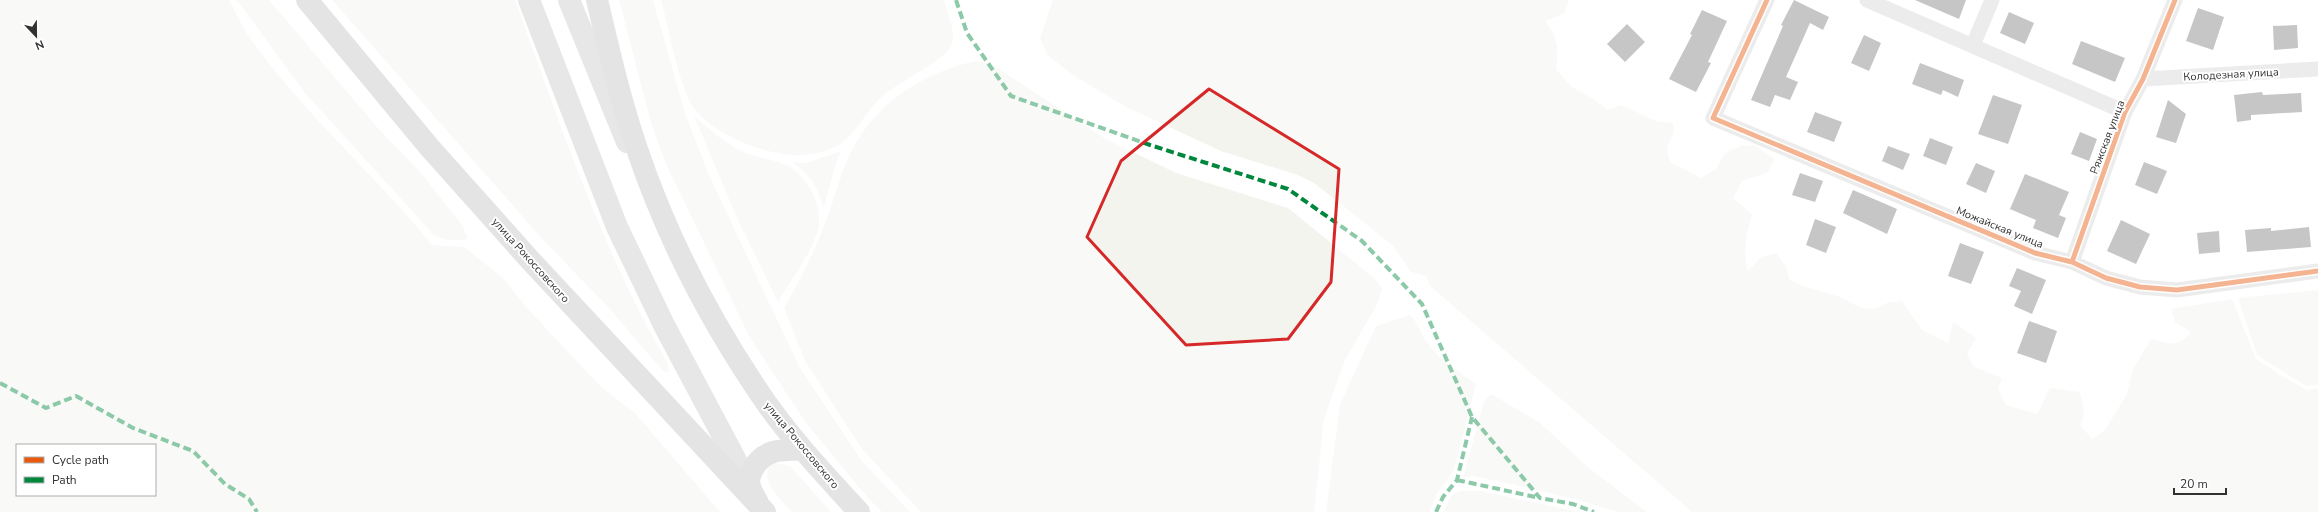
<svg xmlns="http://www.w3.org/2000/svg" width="2318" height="512" font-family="'Nunito Sans',sans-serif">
  <rect width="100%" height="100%" fill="#fff"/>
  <path fill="#f2f4ed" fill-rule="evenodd" d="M0,0H229C235,11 241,24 248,35C301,112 374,173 432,245L464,247L502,277L527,308L601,387L635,413L720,512H0ZM17,445H155V495H17Z
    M237,0H269L377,127L421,173L462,225L468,239C454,241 445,241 433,234L305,93Z
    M332,0H515C560,124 602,250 668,364L669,373L663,371L608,307L544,241Z
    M619,0H653L685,113L708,173L800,368L861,460L910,512H882L867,497L806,423L750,338L666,164L651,123Z
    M661,0H944C947,13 956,31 952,44C949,58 899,82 885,94C866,109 856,137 833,148C821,153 805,156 792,155C760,153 706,132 690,102C677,76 669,29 661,0Z
    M1053,0H1569L1565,13L1546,21C1558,40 1559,47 1556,69L1572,87L1592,98L1608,110L1621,105L1656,121L1673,123L1674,132L1667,148L1670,162L1701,178L1716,169L1724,154L1740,146L1754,145L1775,159L1767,173L1742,181L1733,198L1752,214C1747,234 1742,251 1748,271L1761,257L1777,253L1787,269L1789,279L1800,285L1840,297L1861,308L1874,309L1889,302L1902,301L1922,330L1948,343L1953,322L1976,338L1967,354L1974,367L2002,378L1998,389L2006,405L2037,414L2050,388L2080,392L2084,411L2081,426L2092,439L2105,430L2127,394L2133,369L2151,339C2169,343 2178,349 2191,332L2175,322L2171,309L2232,299L2256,359L2279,374L2307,390L2318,388V512H1692L1430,286L1426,276L1411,272L1392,245L1314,183L1298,175L1221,151L1126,107L1076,77L1048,56L1040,38Z
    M976,61L989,63L1008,75L1106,139L1176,173L1288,208L1374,278L1382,288L1378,303L1345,360L1324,419L1314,512H921L862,449L805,361L784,308C799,282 813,255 824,226C834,202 839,176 851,152C875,103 924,72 976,61Z
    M694,116C710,130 726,144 746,153C758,158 772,159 784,164C807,173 824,207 818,230C811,255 791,279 778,302L737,218Z
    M841,151L836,163L824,207C814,183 813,177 792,162L807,163Z
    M2318,290V385L2306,386L2257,355L2238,298Z
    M1410,315C1418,323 1420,332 1426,341C1438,359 1459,372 1476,384L1454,470L1438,492L1429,512H1326L1340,404L1376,326Z
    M1491,394L1539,422L1589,468L1647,512H1618L1578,500L1511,484L1473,476L1463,478L1484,401Z
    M774,463L790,466L831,512H792C781,499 763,486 768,467Z
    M1459,491H1481L1579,512H1443L1452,495Z"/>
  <path fill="#808080" d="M1794,0L1829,17L1823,30L1810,23L1786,77L1798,82L1790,100L1775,95L1770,107L1751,100L1783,26L1781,25Z
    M1915,0H1966L1959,19Z
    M2198,8L2224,17L2213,50L2186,41Z
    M1702,10L1727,21L1708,62L1711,63L1696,92L1669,79L1692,35L1690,34Z
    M2009,12L2034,23L2025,44L2000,33Z
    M1627,24L1645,42L1625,62L1607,44Z
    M2297,25L2298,48L2274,50L2273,26Z
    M1864,35L1881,43L1869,71L1851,63Z
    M2081,41L2125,58L2115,82L2072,64Z
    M1920,63L1964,80L1958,97L1943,90L1941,95L1912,84Z
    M2262,92L2263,95L2301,93L2302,112L2251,115V120L2237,122L2234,95Z
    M1993,95L2022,105L2008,144L1978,134Z
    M2168,100L2186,114L2176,143L2156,137Z
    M1815,112L1842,122L1834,142L1807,132Z
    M2080,132L2097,139L2089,161L2071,154Z
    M1930,138L1953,147L1946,165L1923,156Z
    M1888,146L1910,154L1903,170L1882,161Z
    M2144,162L2167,171L2157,194L2135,185Z
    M1976,163L1995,171L1986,193L1966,184Z
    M1800,173L1823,181L1815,202L1792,195Z
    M2025,174L2069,192L2059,215L2066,218L2058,238L2033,228L2036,220L2010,209Z
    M1853,190L1897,209L1887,234L1843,213Z
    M1815,219L1836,227L1826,253L1806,245Z
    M2121,220L2150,234L2136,264L2107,251Z
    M2309,227L2311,247L2247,252L2245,230L2271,228V231Z
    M2219,231L2220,252L2199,254L2197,233Z
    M1960,243L1984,252L1971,284L1948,276Z
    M2017,268L2046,280L2032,314L2014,306L2021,291L2009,286Z
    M2029,321L2057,331L2046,363L2017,353Z"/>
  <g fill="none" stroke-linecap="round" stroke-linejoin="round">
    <path stroke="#d6d6d6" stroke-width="15" d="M1767,0L1713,118L2035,253L2072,262L2106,278L2140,287L2177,290L2318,271
      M1867,0L2125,112
      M1973,45L1992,0
      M2143,79L2318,69
      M2072,262L2125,112L2143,79L2175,0"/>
    <path stroke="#c9c9c9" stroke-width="22" d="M529,0L617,227L664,325L749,485
      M569,0L627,142"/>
    <path stroke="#c4c4c4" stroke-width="22" d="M307,0L430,148L530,260L765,512
      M597,0C609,50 620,100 637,149C667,238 713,326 767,404C794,442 827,477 859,512
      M758,503C756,498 751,492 750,486C748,481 750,475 752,471C762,449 782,449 803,450"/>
    <path stroke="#00873e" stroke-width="4" stroke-dasharray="8 4" stroke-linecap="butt" d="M956,0L967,33L1011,96L1150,145L1288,189L1362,241L1422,304L1472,417L1540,498L1573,504L1594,512
      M0,383L46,408L76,396L133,428L193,451L225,484L249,499L257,512
      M1457,480L1540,498
      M1436,512L1443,497L1457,480L1472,417"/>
    <g stroke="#fff" stroke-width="8">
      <path id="cycleway" d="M1767,0L1713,118L2035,253L2072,262L2106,278L2140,287L2177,290L2318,271
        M2072,262L2125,112L2143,79L2175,0"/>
    </g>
    <use href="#cycleway" stroke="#e8590c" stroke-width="5"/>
  </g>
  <path d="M0 0H2318V512H0ZM1209,89L1339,169L1331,282L1288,339L1186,345L1087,237L1121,161Z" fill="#fff" fill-opacity=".55" fill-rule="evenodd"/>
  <path fill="none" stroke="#d62828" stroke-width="3" stroke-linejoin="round" d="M1209,89L1339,169L1331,282L1288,339L1186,345L1087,237L1121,161Z"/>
  <g text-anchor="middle" stroke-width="4" stroke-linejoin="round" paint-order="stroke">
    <g font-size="11" fill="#323232" stroke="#fff">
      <text transform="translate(2231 74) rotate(-3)" y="4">Колодезная улица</text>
      <text transform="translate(2107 137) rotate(-69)" y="4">Ряжская улица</text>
      <text transform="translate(2000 227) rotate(22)" y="4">Можайская улица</text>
      <text transform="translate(531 260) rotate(48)" y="4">улица Рокоссовского</text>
      <text transform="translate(802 445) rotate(50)" y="4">улица Рокоссовского</text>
    </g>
  </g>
  <rect x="16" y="444" width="140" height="52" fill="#ffffff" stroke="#adadad"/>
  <rect x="24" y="457" width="20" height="6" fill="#e8590c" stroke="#adadad"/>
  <text x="52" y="464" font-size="12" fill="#323232">Cycle path</text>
  <rect x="24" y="477" width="20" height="6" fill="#00873e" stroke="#adadad"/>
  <text x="52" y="484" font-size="12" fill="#323232">Path</text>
  <g transform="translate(36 36) rotate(158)" stroke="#ffffff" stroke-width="3" paint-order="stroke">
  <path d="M0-3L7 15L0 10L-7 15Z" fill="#323232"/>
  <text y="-6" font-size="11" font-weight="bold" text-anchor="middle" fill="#323232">N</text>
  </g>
  <path d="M2174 488v6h52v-6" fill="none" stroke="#323232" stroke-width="2"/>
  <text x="2180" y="488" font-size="12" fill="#323232" stroke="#ffffff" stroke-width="3" paint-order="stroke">20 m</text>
</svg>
